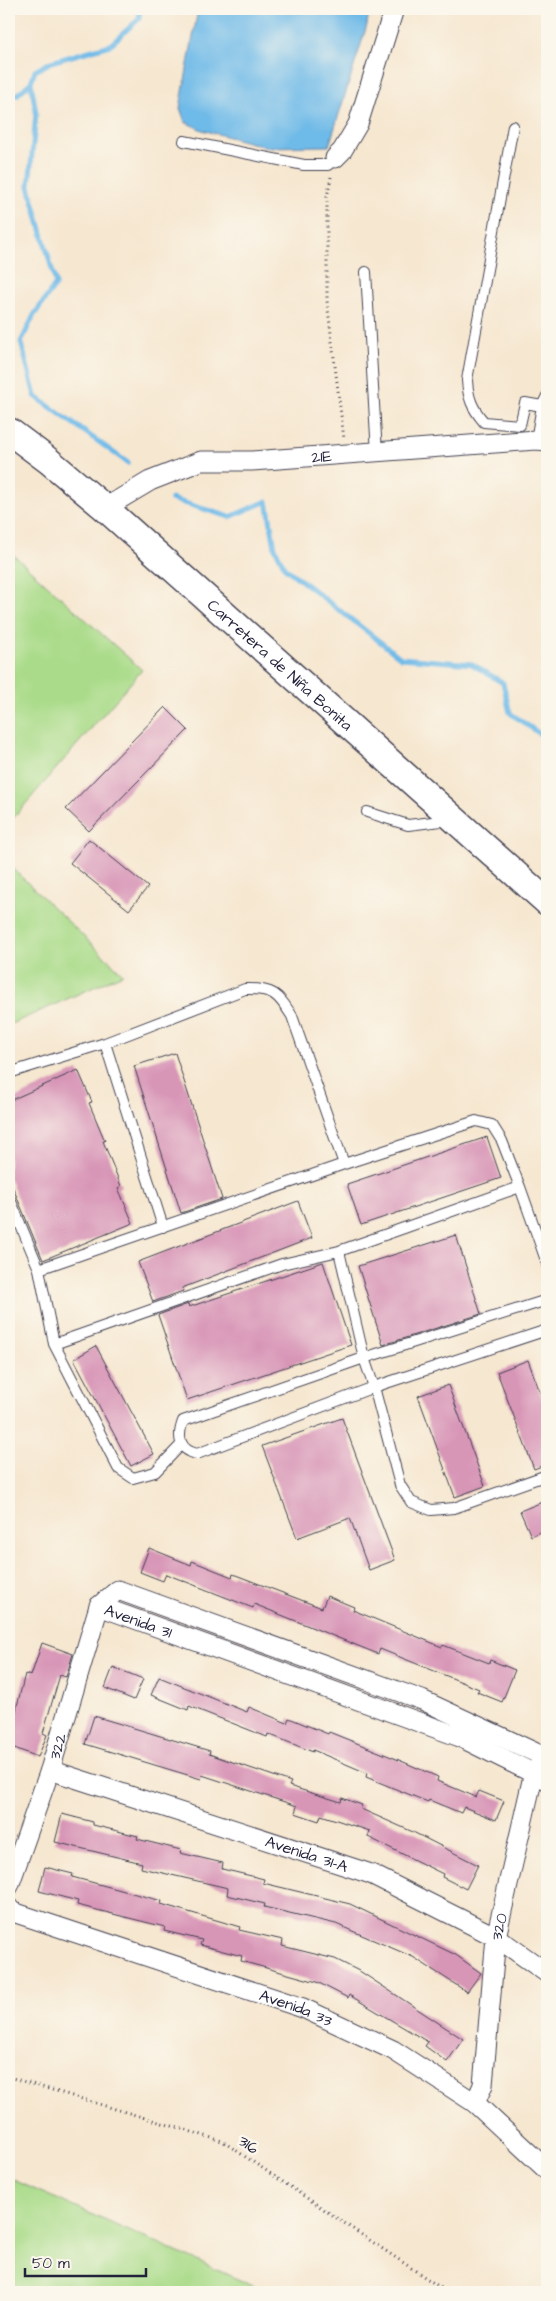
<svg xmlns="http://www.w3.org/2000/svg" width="556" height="2301" font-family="'Architects Daughter',sans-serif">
  <rect width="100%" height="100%" fill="#fbf7ec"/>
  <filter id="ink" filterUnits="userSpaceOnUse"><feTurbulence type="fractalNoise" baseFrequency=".02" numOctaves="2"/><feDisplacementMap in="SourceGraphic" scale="10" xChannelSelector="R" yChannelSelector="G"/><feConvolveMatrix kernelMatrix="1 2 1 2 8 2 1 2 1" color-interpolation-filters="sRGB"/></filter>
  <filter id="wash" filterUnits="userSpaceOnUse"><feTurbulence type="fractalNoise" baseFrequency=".0096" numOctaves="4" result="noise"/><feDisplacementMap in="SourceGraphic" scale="20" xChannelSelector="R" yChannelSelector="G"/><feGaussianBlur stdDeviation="1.12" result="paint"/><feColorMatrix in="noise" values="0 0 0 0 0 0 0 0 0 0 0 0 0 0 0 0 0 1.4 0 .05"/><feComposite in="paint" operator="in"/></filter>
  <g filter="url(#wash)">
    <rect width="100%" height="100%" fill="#f6e7d0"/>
    <path fill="#aadb8a" stroke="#667e62" d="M9,551L142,670L9,823Z
      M9,865L123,974L9,1025Z
      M9,2178L267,2292H9Z"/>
    <path fill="#6ebae8" stroke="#486e92" d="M198,9H369L367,25L329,146L267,147L202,130L185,122L180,108Z"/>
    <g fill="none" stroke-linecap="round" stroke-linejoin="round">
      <path stroke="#6ebae8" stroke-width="5" d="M31,82L36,113L29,186L56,284L34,315L21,342L35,396L128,463
        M9,94L17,95L31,82L35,71L51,62L110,45L139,19L140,9
        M171,499L230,517L267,501L275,548L285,568L401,658L472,664L503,683L510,713L547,739"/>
    </g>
    <g id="blocks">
      <path fill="#d896b7" d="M165,707L188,730L89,831L66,809Z
        M89,839L148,887L129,910L70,863Z
        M175,1053L222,1199L181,1213L134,1066Z
        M78,1070L92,1102L89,1103L105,1141H103L121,1186L118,1188L133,1223L43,1260L9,1178V1101Z
        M487,1137L501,1178L361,1225L347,1184Z
        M298,1201L312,1238L182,1288L183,1291L153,1302L138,1262Z
        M456,1235L481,1314L383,1345L358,1266Z
        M323,1262L351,1345L187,1400L158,1315L188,1304L189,1307Z
        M96,1346L154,1454L131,1466L74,1359Z
        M528,1360L547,1411V1464L534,1469L497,1372Z
        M448,1385L485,1486L455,1497L418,1396Z
        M342,1418L395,1560L369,1570L350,1518L297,1538L262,1446Z
        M547,1500V1529L531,1536L520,1511Z
        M149,1548L191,1565L192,1561L232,1577L233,1574L322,1608L327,1596L354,1607L353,1610L442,1647L443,1645L489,1663L490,1660L515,1670L502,1702L477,1692L479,1689L380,1649L378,1654L254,1604L253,1608L166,1574L163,1581L140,1572Z
        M42,1643L73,1654L66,1677L60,1675L43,1733L47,1735L38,1757L9,1746V1720L13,1722L25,1674L31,1676Z
        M113,1667L143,1679L134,1700L105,1688Z
        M159,1677L247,1712L249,1707L287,1723L289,1718L328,1734L329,1732L399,1760L438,1777L437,1781L476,1797L479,1791L504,1801L496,1820L464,1807L461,1813L429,1800L428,1802L366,1777L367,1773L313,1750V1752L268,1734L267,1737L189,1706L188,1710L151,1695Z
        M94,1716L210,1751L209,1754L291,1782L289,1786L341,1802L342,1798L362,1805L361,1809L413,1832L478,1865L466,1889L442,1877L443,1874L368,1837L370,1831L321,1815L319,1821L295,1813L297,1806L202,1775L201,1779L85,1744Z
        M62,1814L93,1822V1825L138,1836L137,1839L181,1850L180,1853L223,1863L222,1869L264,1879L263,1883L350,1904L456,1955L481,1973L467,1992L413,1957L336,1924L264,1907L265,1904L227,1895L228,1888L141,1868L142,1863L55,1842Z
        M45,1867L73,1874L72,1877L162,1901L161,1904L240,1927L239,1930L283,1940L282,1946L335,1959L361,1972L463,2039L447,2062L425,2046L428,2042L349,1995L348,1998L317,1982L241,1961L242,1956L200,1945L202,1940L164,1931L165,1927L77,1905L78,1901L39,1891Z"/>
    </g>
  </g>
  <g filter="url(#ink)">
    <use href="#blocks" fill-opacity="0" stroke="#424051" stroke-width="1"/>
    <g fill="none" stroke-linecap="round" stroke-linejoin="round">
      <g stroke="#424051" stroke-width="12">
        <path id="lane" d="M513,126L467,380C468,398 472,408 484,422L520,425L525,403L542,406
          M184,141L304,165H328L335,158
          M366,272L377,453
          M536,440L542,406L547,396
          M367,812L408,825L449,820
          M105,1043L163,1227
          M9,1073L105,1043L245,989C273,988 278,994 292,1016L344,1164
          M520,1187L547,1263
          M9,1197L39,1269L54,1344L118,1468L133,1478L155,1472L181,1445
          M339,1251L364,1358L374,1387L400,1485L411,1502L431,1510L454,1508L547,1475
          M39,1269L344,1164L476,1121L492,1125L502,1141L520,1187L339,1251L282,1264L54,1344
          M547,1300L364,1358L183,1421C177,1437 179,1450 197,1454L374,1387L547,1330"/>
      </g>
      <g stroke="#424051" stroke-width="21">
        <g id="street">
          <path d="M335,158L342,151L358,124L394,9"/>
          <path id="s1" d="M105,508L150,481L201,461H252L536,440L547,441"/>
          <path d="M99,1606L118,1590L422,1700L547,1758"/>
          <path id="s2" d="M99,1606L460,1737L547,1780"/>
          <path id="s3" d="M50,1770L371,1874L496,1937L547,1973"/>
          <path id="s4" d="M9,1886L50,1770L99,1606"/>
          <path id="s5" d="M9,1908L10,1911L303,2008L393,2050L475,2103L547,2170"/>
          <path id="s6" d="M475,2103L483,2085L496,1937L534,1772L542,1763"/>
        </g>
      </g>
      <g stroke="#424051" stroke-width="29">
        <g id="secondary">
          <path id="s7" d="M9,431L49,461L105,508L547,902"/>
        </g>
      </g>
      <path stroke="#424051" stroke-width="3" stroke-dasharray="1 4" stroke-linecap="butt" d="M331,177L327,197V301L344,439
        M9,2077L222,2141L447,2292"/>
      <use href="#lane" stroke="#fff" stroke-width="10"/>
      <use href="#street" stroke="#fff" stroke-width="19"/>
      <use href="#secondary" stroke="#fff" stroke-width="26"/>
    </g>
  </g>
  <g text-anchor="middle" stroke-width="5" stroke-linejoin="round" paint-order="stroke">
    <g font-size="16" fill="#22223b" stroke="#fbf7ec">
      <text dy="6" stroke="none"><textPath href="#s1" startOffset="228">21E</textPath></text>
      <text dy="6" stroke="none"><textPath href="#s7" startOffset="358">Carretera de Niña Bonita</textPath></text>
      <text dy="6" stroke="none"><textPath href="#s2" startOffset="42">Avenida 31</textPath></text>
      <text dy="6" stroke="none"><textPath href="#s4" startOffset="148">322</textPath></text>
      <text dy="6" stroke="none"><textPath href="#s3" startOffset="270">Avenida 31-A</textPath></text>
      <text dy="6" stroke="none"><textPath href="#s6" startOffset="179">320</textPath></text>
      <text dy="6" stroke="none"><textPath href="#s5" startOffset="305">Avenida 33</textPath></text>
      <text transform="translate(249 2144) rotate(34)" y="6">316</text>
    </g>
  </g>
  <rect width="556" height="2301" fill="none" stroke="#fbf7ec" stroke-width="30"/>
  <path d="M25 2268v8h121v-8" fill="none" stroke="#22223b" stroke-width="2.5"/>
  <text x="32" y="2268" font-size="15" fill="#22223b" stroke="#fbf7ec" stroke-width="4" paint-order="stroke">50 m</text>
</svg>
